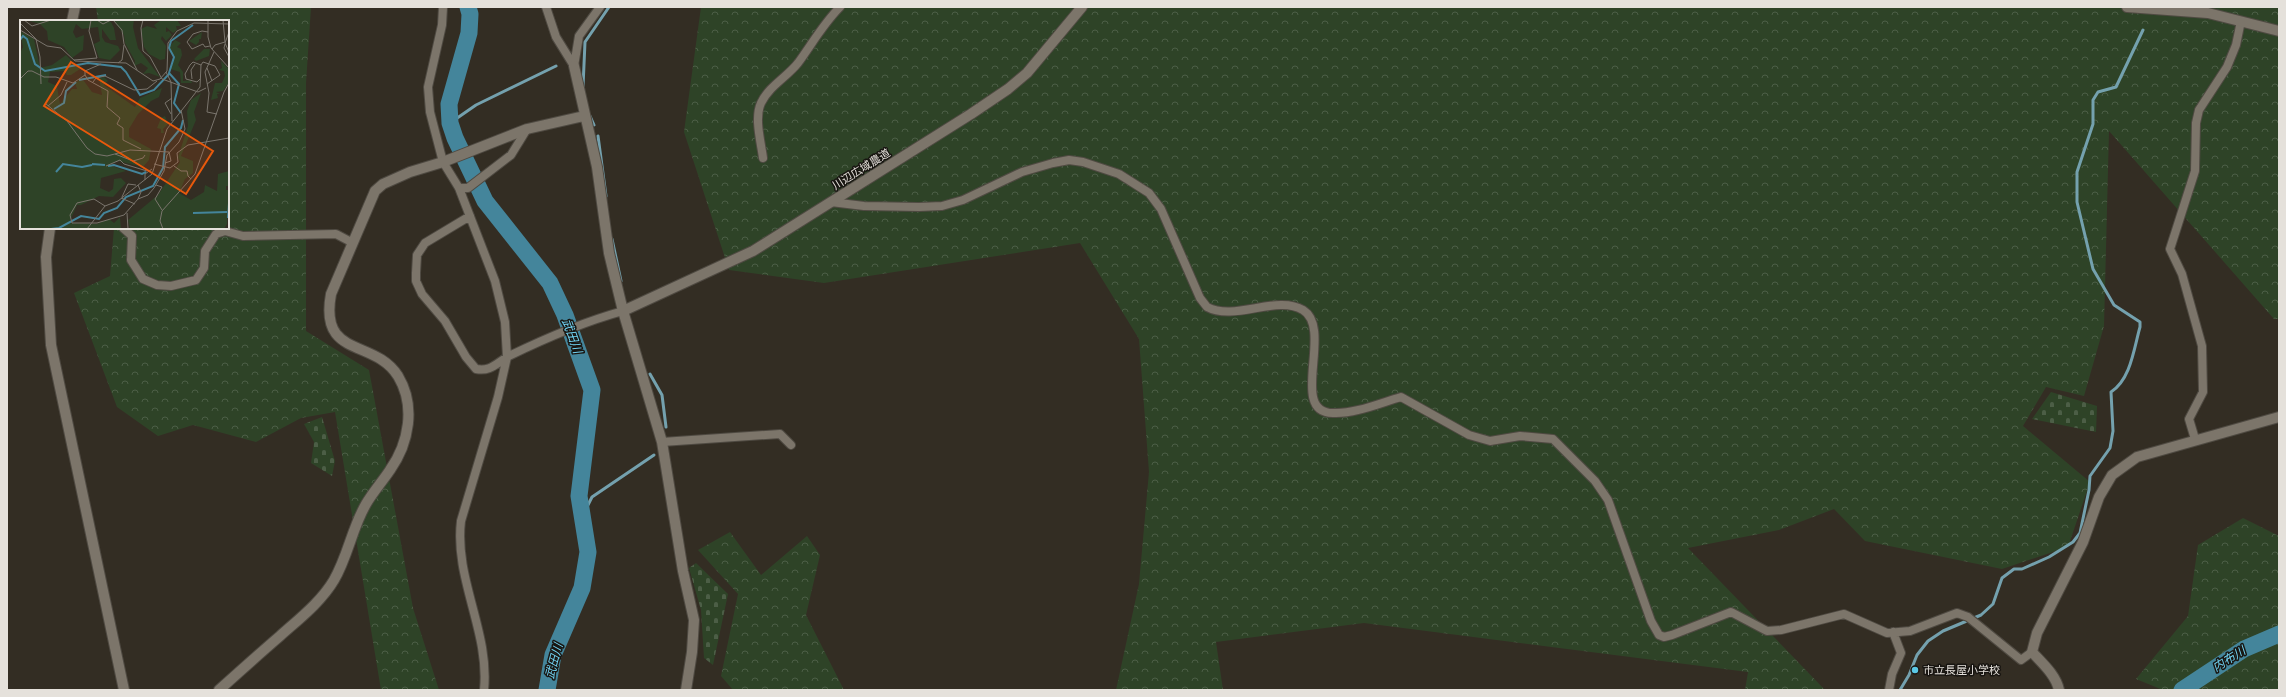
<svg xmlns="http://www.w3.org/2000/svg" width="2286" height="697" font-family="Arial,'Noto Sans JP',sans-serif">
  <defs>
    <pattern id="forest-crowns" width="20" height="18" patternUnits="userSpaceOnUse"><rect width="20" height="18" fill="#2e4327"/><path d="M2 6a3 3 0 1 1 6 0M12 15a3 3 0 1 1 6 0" fill="none" stroke="#4c5e46"/></pattern>
    <pattern id="cemetery-stones" width="16" height="16" patternUnits="userSpaceOnUse"><rect width="16" height="16" fill="#2e4327"/><path d="M2 7V4a2 2 0 0 1 4 0v3zM10 15v-3a2 2 0 0 1 4 0v3z" fill="#4c5e46"/></pattern>
  </defs>
  <rect width="100%" height="100%" fill="#332d23"/>
  <path fill="url(#forest-crowns)" d="M96,7H311L306,83V331L369,370L413,608L439,690H381L335,412L301,418L256,442L193,425L158,436L117,407L74,293L110,276L114,228H228V21H98Z
    M701,7H2279V319H2274L2109,131L2104,326L2084,396L2046,387L2023,426L2090,482L2068,547L2002,569L1865,541L1834,509L1779,530L1688,548L1825,690H1745L1748,672L1364,623L1216,642L1223,690H1116L1139,584L1149,472L1139,339L1080,243L824,283L729,270L684,132Z
    M2243,518L2279,536V690H2163L2136,679L2188,616L2198,545Z
    M730,532L761,575L807,536L820,555L806,615L844,690H733L721,676L738,594L698,550Z"/>
  <path fill="url(#cemetery-stones)" d="M2051,392L2097,406L2096,432L2032,419Z
    M322,417L335,461L332,476L311,463L314,442L304,424Z
    M696,563L728,594L713,665L704,658L701,610L689,568Z"/>
  <g fill="none" stroke-linecap="round" stroke-linejoin="round">
    <path stroke="#74a1ae" stroke-width="3" d="M583,87L585,42L609,7
      M590,116L594,125
      M450,123L476,105L556,66
      M598,136L606,196
      M612,239L621,281
      M650,374L662,395L666,427
      M582,517L592,497L654,455
      M1900,690L1909,675L1917,655L1928,641L1943,631L1981,615L1993,604L2002,578L2014,569H2022L2049,557L2073,542L2080,533L2089,490L2090,476L2110,448L2113,431L2111,392C2131,379 2134,348 2140,327V322L2114,305L2093,269L2077,202V172L2093,124V100L2098,92L2116,87L2143,30"/>
    <path stroke="#44859b" stroke-width="17" d="M468,7L470,14L469,33L449,104L450,123L455,138L485,201L550,283L565,315L592,390L579,496L588,552L582,588L553,655L547,690
      M2182,690L2244,649L2279,634"/>
    <g stroke="#4f4a42" stroke-width="10">
      <path id="street" d="M443,7L442,25L428,87L430,112L443,162L459,188L495,281L505,322L507,357L498,397L461,521C454,579 490,632 484,690
        M546,7L556,37L574,66
        M574,66L579,36L600,7
        M763,158C761,142 754,118 761,103C769,86 787,77 798,63C812,44 823,24 840,7
        M459,188H468L511,155L527,129
        M831,202L864,206L919,207L942,206L963,200L1022,172L1053,163L1069,160L1083,162L1119,174L1149,193L1161,209L1200,298L1207,307C1235,322 1277,294 1303,310C1334,329 1288,413 1333,413C1355,414 1380,403 1401,397L1469,435L1490,441L1520,436L1553,439L1595,481L1608,500L1651,621L1659,635L1664,637L1672,635L1731,612L1767,631L1781,630L1844,614L1887,633L1910,631L1957,613L1968,617L2021,660L2032,652
        M470,216L425,243L417,255L416,273V281L422,294L445,321L466,357L476,369C491,372 496,363 509,356C546,338 583,322 623,311
        M123,228L132,236L131,260L143,279L157,285L171,286L196,280L204,268L205,251L216,234L225,231L243,236L336,234L353,243
        M2195,439L2189,419L2203,392L2202,346L2182,274L2170,249L2195,171L2196,123L2199,110L2227,67L2236,45L2241,21
        M662,442L780,434L791,445
        M1889,690L1892,674L1901,653L1893,632"/>
    </g>
    <g stroke="#4f4a42" stroke-width="12">
      <path id="secondary" d="M2127,7L2208,13L2279,31
        M72,21L75,7
        M574,66L597,167L609,253L623,311L662,442L683,571L694,620L692,652L686,690
        M50,228L46,257L51,345L124,690
        M623,311L753,251L971,114L1008,89L1027,73L1082,7
        M219,690C239,672 259,654 280,636C299,619 321,602 334,580C348,556 352,528 366,504C373,492 382,482 390,470C409,443 416,406 398,376C374,338 319,359 331,294L375,191L383,184L410,172L443,162L527,129L584,116
        M2059,690C2056,675 2042,663 2032,652L2037,633L2083,542L2099,497L2112,475L2137,457L2279,417"/>
    </g>
    <use href="#street" stroke="#7c756a" stroke-width="8"/>
    <use href="#secondary" stroke="#7c756a" stroke-width="10"/>
  </g>
  <circle fill="#5ac8e5" stroke="#181511" stroke-width="1.5" cx="1915" cy="670" r="4"/>
  <g text-anchor="middle" stroke-width="3" stroke-linejoin="round" paint-order="stroke">
    <g font-size="11" fill="#e5e1db" stroke="#181511">
      <text transform="translate(861 169) rotate(-32)" y="4">川辺広域農道</text>
    </g>
    <g font-size="11" fill="#e5e1db" stroke="#181511" text-anchor="start">
      <text x="1923" y="674">市立長屋小学校</text>
    </g>
    <g font-size="12" font-style="italic" fill="#73d6f7" stroke="#181511">
      <text transform="translate(572 336) rotate(70)" y="4">武田川</text>
      <text transform="translate(2229 659) rotate(-32)" y="4">内布川</text>
      <text transform="translate(554 661) rotate(-75)" y="4">武田川</text>
    </g>
  </g>
  <g transform="translate(20 20)">
    <rect width="209" height="209" fill="#332d23"/>
    <path d="M6,0H85L91,2L94,8L96,20H90L82,9V17L85,22L98,26L100,30L90,40L79,38L74,24L80,21L78,7L62,9L56,4L53,12L56,18L64,15L63,30L52,38L44,27L28,20L27,11L20,4ZM114,0L113,7L118,28L140,57L129,53L123,54L128,48L121,43L114,46L115,41L105,23L104,15L94,1ZM141,0H157L161,6H156L157,10L153,13L146,7V12L149,11L152,15L146,21L142,16L141,19L146,26L145,39L140,40L129,34L124,27L121,9L127,6L137,9L134,5ZM2,12L14,19L20,48L32,45L46,35L60,49L51,55H47L44,51L30,52L28,62L37,66L40,84L52,69H57L55,63L59,60L64,61L72,72L82,75L79,58L84,57L88,61L84,65L115,87L120,78L142,68L139,77L131,81L118,94L109,109V117L131,129L129,140L123,147L98,141L89,145L106,151L81,158L80,168L89,172L93,169L94,159L101,158L106,163L93,177L79,176L61,185H57L49,203L77,204L89,199L94,203L100,197L101,209H0V33L3,27L0,13ZM182,12L181,19H179V22L176,25L169,21ZM155,20L161,23L157,27L161,29L162,35L158,45L163,52V61L171,60L172,63H161L160,52L150,49L155,36L150,32V26ZM184,29H190L189,36L176,41L174,39ZM201,41L208,48L209,62L203,71L196,72L200,74H197L198,78L191,80L195,63H202L205,56L204,51L199,50L202,48ZM181,73L174,92L176,100L161,136L173,141V153L165,159L159,173L171,180L184,172L185,165L197,171L198,154L209,151V166H206V170H209L207,204L204,209H110L108,200L138,175L160,142L158,137L168,106L167,91L171,80ZM145,96L148,104L143,109L144,113H141V109L137,108L141,98Z" fill="#2e4327"/>
    <path fill="none" stroke="#44859b" stroke-width="2" d="M0,20L3,16L7,19L15,44L25,51L68,43L101,47L106,52L120,75L134,70L149,54M59,60L86,55M34,89L44,83L46,71L56,62M161,93L154,83L159,64L149,53L154,37L149,28L151,21L173,5M72,144L85,145M88,146L94,145L122,154L126,152M36,152L43,144L62,147L72,145M173,193L207,192M208,198L209,183M31,209L39,208L61,196L79,199L84,193L97,188L106,177L133,166L143,148L145,127L161,108L163,100"/>
    <path fill="none" stroke="#7a756d" stroke-width="1" d="M4,0L12,6L31,0M77,0L83,4L91,0M93,0L102,10L104,24L117,50M123,0L121,8L123,31L130,37L142,59L178,72L186,68M188,0V17L191,28L209,48M0,3L16,19L20,37L21,64M0,10L27,26L41,28L55,41L106,43L133,61L140,59L147,51L148,23L157,11L174,3L209,4M188,12L182,11L173,14L167,22L172,29L183,24L185,27L190,26M209,12L205,23L209,32M205,24L204,28L209,37M192,29L195,25L205,22L203,0M194,32L185,52L189,73L187,92L197,94M54,40L77,38L69,11L71,0M98,43L102,40L104,25M187,48L192,61M146,52L151,62L152,101M65,55L68,60L88,71L87,87L100,98L97,104L103,108V120L121,129M0,59L8,51H12L24,57H36L53,63L65,55V51L81,44M172,59L171,50L175,44M180,59L177,62L166,59L165,54L170,45L173,42L181,45L183,42L195,46L200,55L187,64M73,62L76,58L85,56L114,70L127,69L137,61M26,84L47,101L67,128L75,134L87,136L110,130L149,132M28,86L41,75L47,62M151,94L145,83L152,78M95,134L113,141L123,138L125,135M145,143L151,141L149,132M134,144L150,148L158,142L157,133L168,125L209,118M86,146L100,140L104,144L127,151M154,146L161,151H167L168,156L171,159M125,160V154L132,149M136,165L142,167L135,179L142,190M102,177L108,164L116,165M101,178L115,184M118,179L128,175L134,168L144,151L147,135L159,122L165,109L161,90M85,186L74,179L57,183L50,195L52,203H77L104,195L118,179L121,172L118,165M107,193L108,209M67,209L85,186L98,181L132,154L147,109L180,67L181,45M143,209L140,201L142,191L175,154L204,72L209,63"/>
    <path fill="#e8590c" fill-opacity="0.15" stroke="#e8590c" stroke-width="2" d="M51,42L193,131L166,174L24,86Z"/>
    <rect width="209" height="209" fill="none" stroke="#e5e1db" stroke-width="2"/>
  </g>
  <rect width="2286" height="697" fill="none" stroke="#e5e1db" stroke-width="16"/>
</svg>
